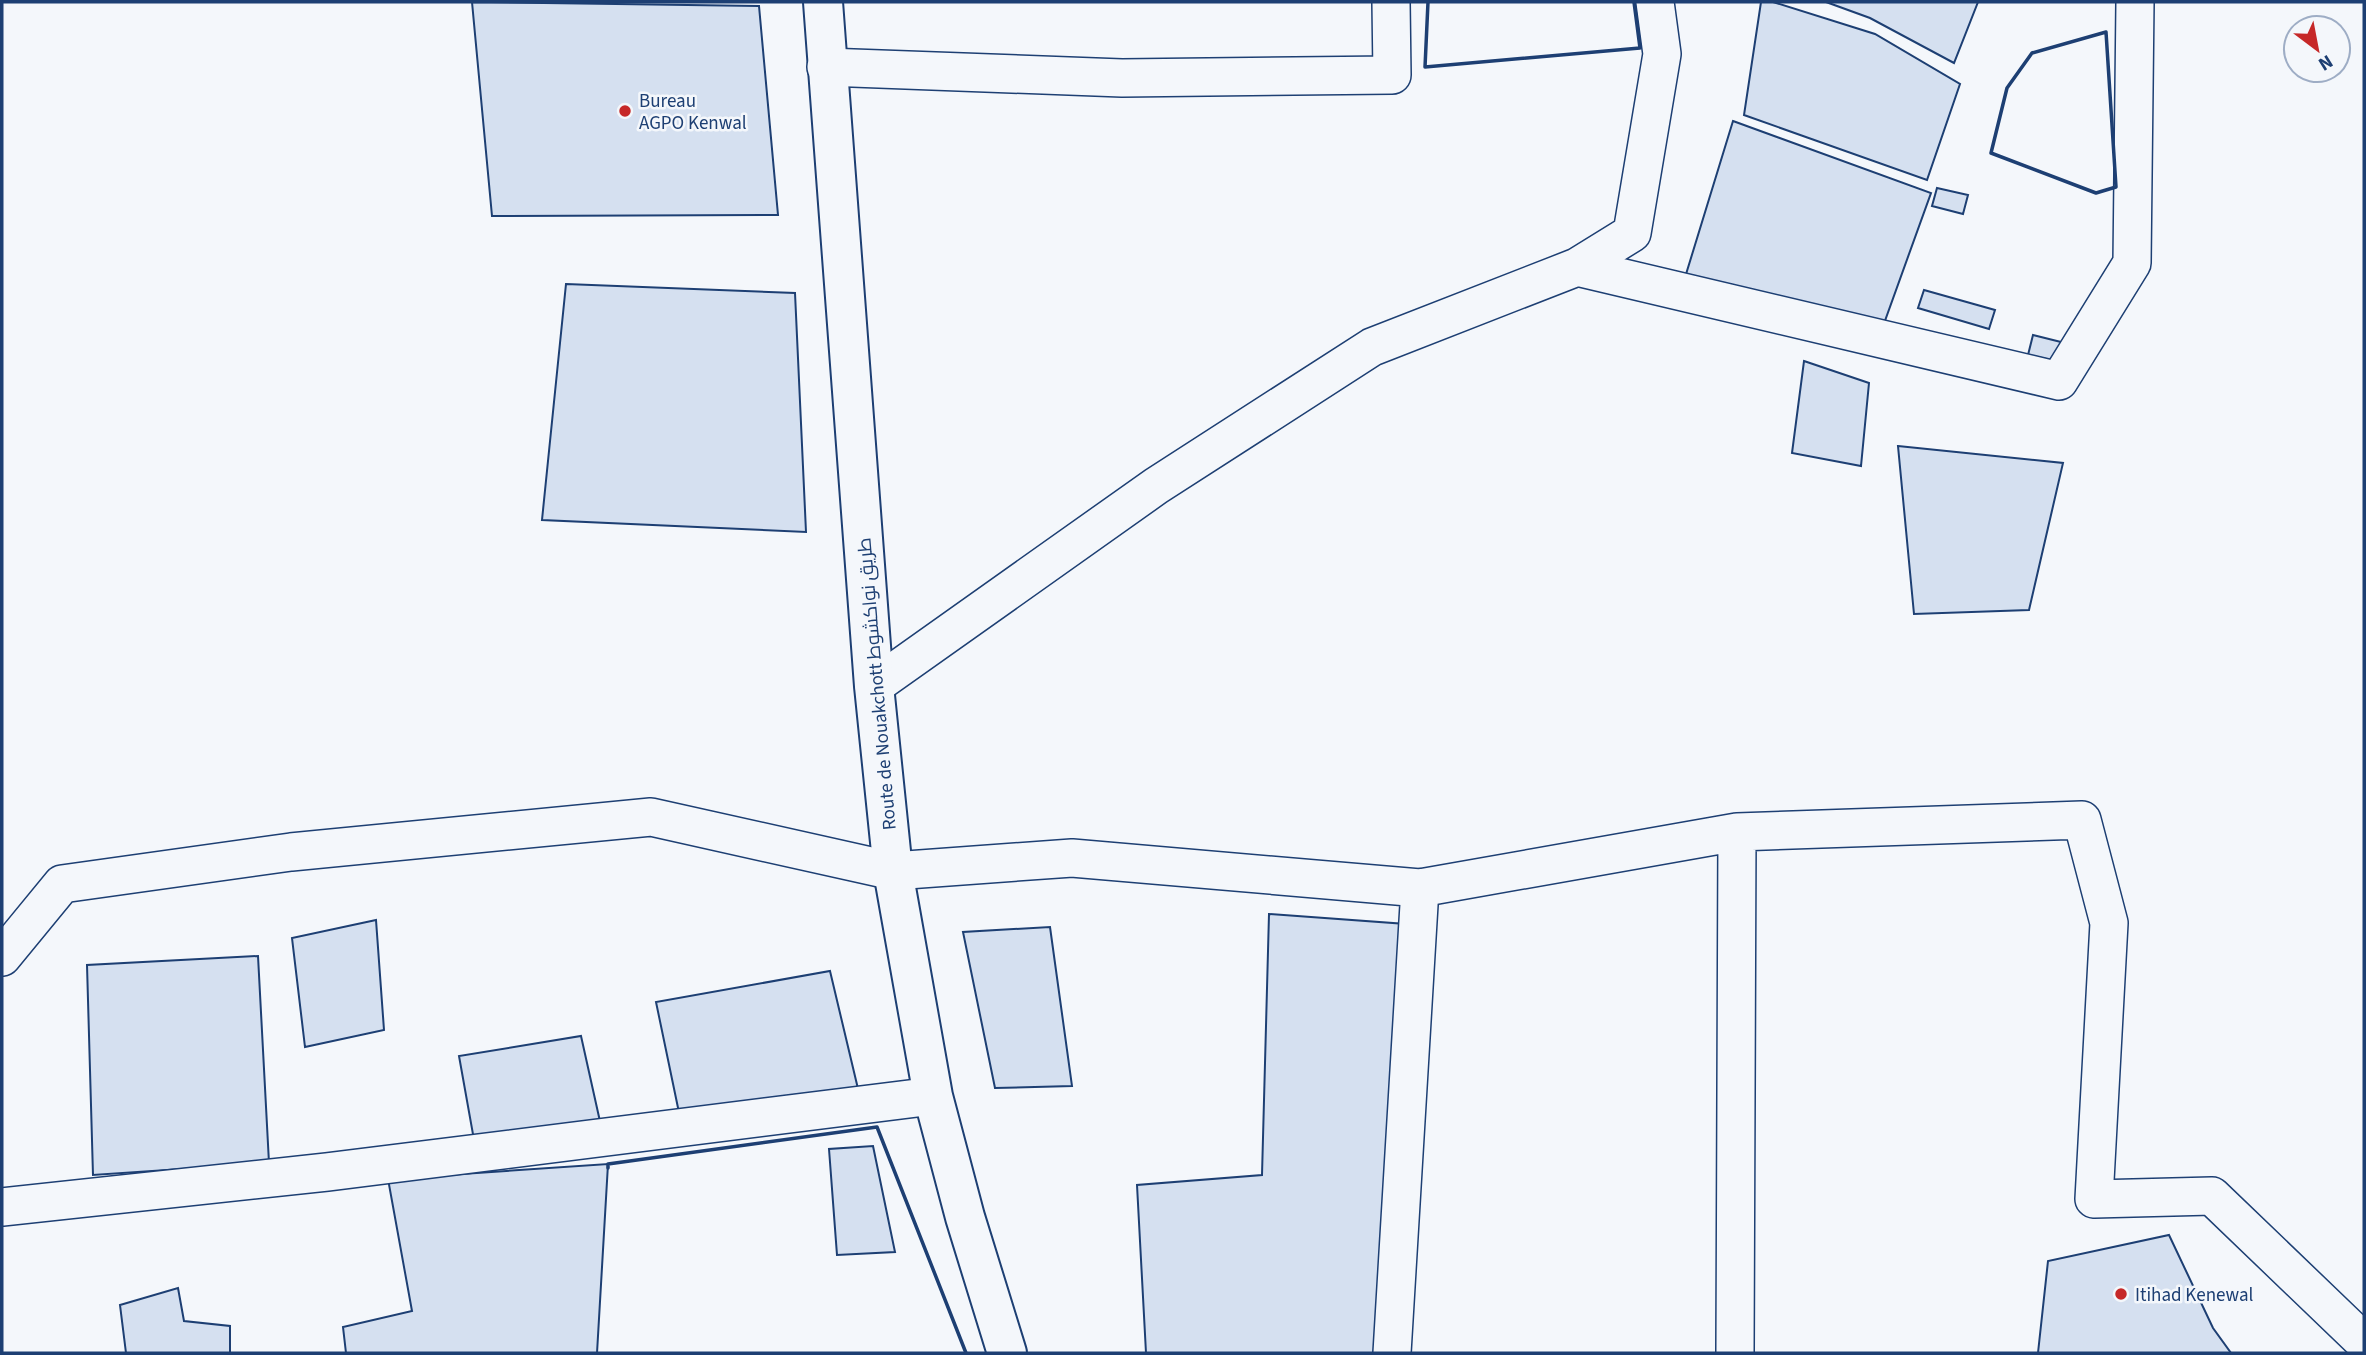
<svg xmlns="http://www.w3.org/2000/svg" width="2366" height="1355" font-family="'Source Sans 3',Cairo,sans-serif">
  <rect width="100%" height="100%" fill="#f4f7fb"/>
  <path fill="#d5e0f0" stroke="#1d3f73" stroke-width="2" d="M472,2L759,6L778,215L492,216Z
    M1761,2H1773L1875,34L1960,84L1927,180L1744,115Z
    M1826,2H1978L1954,63L1870,18Z
    M1733,121L1931,193L1882,329L1683,284Z
    M1937,188L1968,195L1963,214L1932,206Z
    M566,284L795,293L806,532L542,520Z
    M1924,290L1995,310L1989,329L1918,308Z
    M2033,335L2065,343L2060,362L2028,355Z
    M1804,361L1869,383L1861,466L1792,453Z
    M1898,446L2063,463L2029,610L1914,614Z
    M1269,914L1406,924L1382,1353H1146L1137,1185L1262,1175Z
    M376,920L384,1030L305,1047L292,938Z
    M1050,927L1072,1086L995,1088L963,932Z
    M258,956L269,1163L93,1175L87,965Z
    M830,971L859,1093L682,1127L656,1002Z
    M581,1036L601,1126L474,1140L459,1056Z
    M873,1146L895,1252L837,1255L829,1149Z
    M608,1164L597,1353H346L343,1327L412,1311L388,1179Z
    M2169,1235L2213,1328L2231,1353H2038L2048,1261Z
    M178,1288L184,1321L230,1326V1353H126L120,1305Z"/>
  <g fill="none" stroke-linecap="round" stroke-linejoin="round">
    <g stroke="#1d3f73" stroke-width="40">
      <path id="minor" d="M826,67L1122,78L1392,75L1391,2
        M1577,267L2059,381L2132,263L2135,2
        M874,686L1156,486L1372,347L1577,267L1632,233L1662,54L1655,2
        M2,957L62,884L291,852L651,817L893,871L1072,858L1420,888L1737,832L2082,820L2109,923L2094,1199L2212,1196L2364,1342
        M2,1207L327,1172L933,1096
        M1392,1353L1420,888
        M1735,1353L1737,832"/>
    </g>
    <g stroke="#1d3f73" stroke-width="42">
      <path id="trunk" d="M823,2L874,686L893,871L933,1096L965,1217L1007,1353"/>
    </g>
    <use href="#minor" stroke="#f4f7fb" stroke-width="37"/>
    <use href="#trunk" stroke="#f4f7fb" stroke-width="38"/>
    <path stroke="#1d3f73" stroke-width="3.5" d="M1428,2L1425,67L1640,48L1634,2
      M2106,32L2116,187L2096,193L1991,153L2007,88L2032,53Z
      M608,1168V1164L877,1127L966,1353"/>
  </g>
  <g fill="#c62828" stroke="#f4f7fb" stroke-width="2.5">
    <circle cx="625" cy="111" r="7"/>
    <circle cx="2121" cy="1294" r="7"/>
  </g>
  <g text-anchor="middle" stroke-width="5" stroke-linejoin="round" paint-order="stroke">
    <g font-size="19" fill="#1d3f73" stroke="#f4f7fb" text-anchor="start">
      <text x="639" y="107">Bureau<tspan x="639" dy="22">AGPO Kenwal</tspan></text>
      <text x="2135" y="1301">Itihad Kenewal</text>
    </g>
    <g font-size="19" fill="#1d3f73" stroke="#f4f7fb">
      <text transform="translate(876 684) rotate(-95)" y="7">Route de Nouakchott طريق نواكشوط</text>
    </g>
  </g>
  <rect width="2366" height="1355" fill="none" stroke="#1d3f73" stroke-width="7"/>
  <g transform="translate(2317 49) rotate(148)"><circle r="33" fill="#f4f7fb" stroke="#9eadc5" stroke-width="2"/>
  <path d="M0-5L12 26L0 18L-12 26Z" fill="#c62828"/>
  <text y="-10" font-size="19" font-weight="bold" text-anchor="middle" fill="#1d3f73">N</text>
  </g>
</svg>
